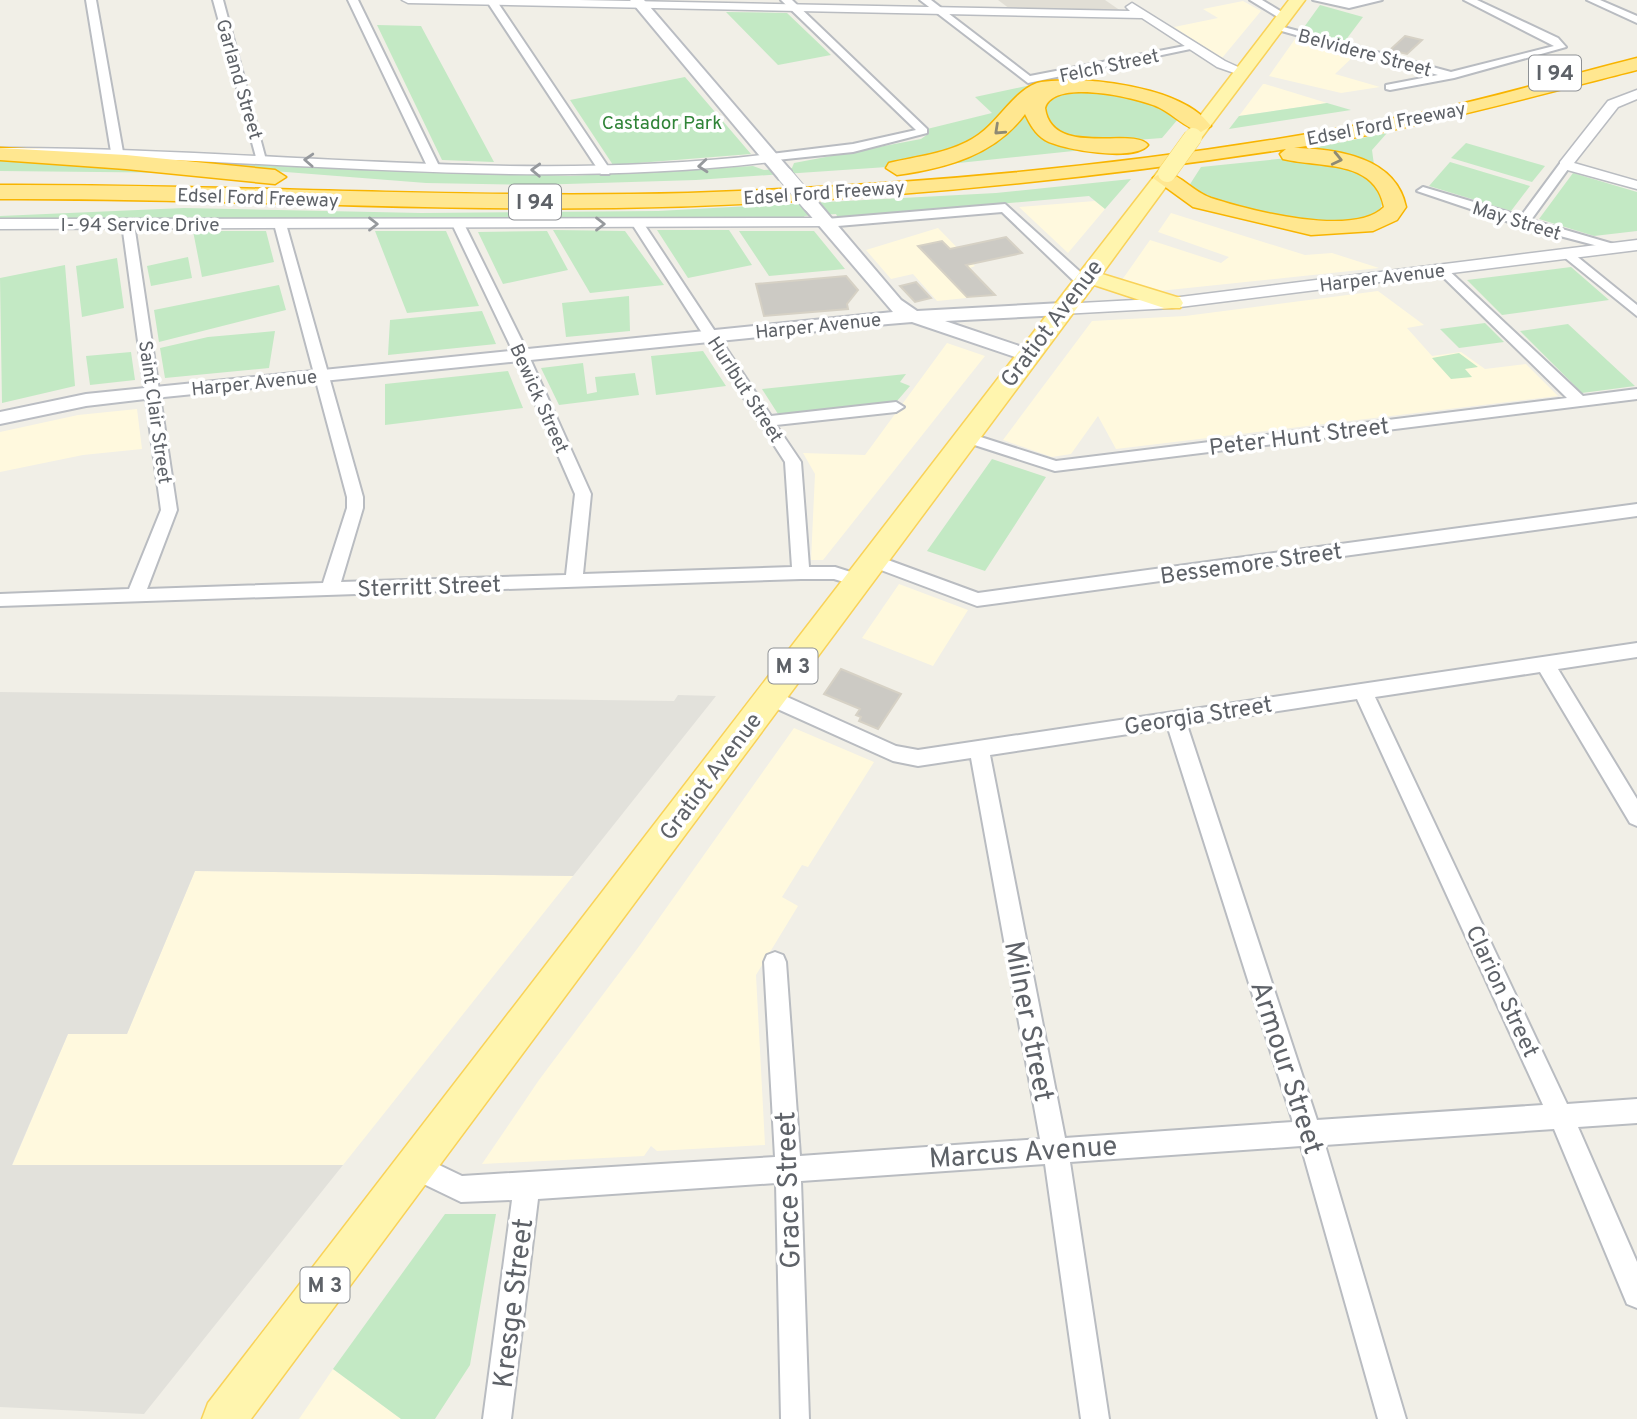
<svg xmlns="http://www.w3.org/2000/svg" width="1637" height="1419" font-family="Overpass,sans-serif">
  <rect width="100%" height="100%" fill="#f1efe7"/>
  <path fill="#fff9de" d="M1243,1L1261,11L1222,58L1174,27L1218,18L1203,9Z
    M1295,39L1355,55L1335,74L1380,87L1341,93L1269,76Z
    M1263,84H1265L1327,103L1239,116Z
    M1095,201L1105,209L1068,253L1019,207Z
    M1171,213L1305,255L1332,253L1379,268L1159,291L1122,280L1150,240L1221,263L1229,257L1158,232Z
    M938,228L975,266L970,268L996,295L937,301L913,274L891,279L866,250Z
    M1378,291L1424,325L1407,328L1432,356L1461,352L1485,369L1526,364L1558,396L1116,449L1098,416L1071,454L1052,457L1003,440L1092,321L1185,316Z
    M947,343L985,356L823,560H811L815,474L803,453L865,455Z
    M137,409L142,449L83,455L0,472V432L78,415Z
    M899,584L968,610L933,666L862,638Z
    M794,728L874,762L808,867L802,865L782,897L798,906L756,975L765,1145L657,1151L651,1146L644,1156L482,1164L539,1080L640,945Z
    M195,871L573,876L343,1165L12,1166L68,1034H127Z
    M333,1369L401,1419H299Z"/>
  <path fill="#e2e1db" d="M0,692L674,701L678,695L716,696L573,876L195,871L127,1034H68L12,1165H343L144,1414L0,1407Z"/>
  <path fill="#e1ded5" d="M998,0H1105L1121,11L1010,9Z"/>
  <path fill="#c3e9c4" d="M1320,5L1363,17L1345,41L1302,30Z
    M726,12L787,13L831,55L778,65Z
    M377,25L421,26L494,162L442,160Z
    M685,77L751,154L613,165L570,100Z
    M1045,82L1015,101L970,145L887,167L696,180L534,185L426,183L83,156L570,176L753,166L764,170L792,168L794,163L921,139L928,134L927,129L992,113L975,97Z
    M1100,91L1184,112L1162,138L1097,143L1055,133L1041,103L1064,92Z
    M1327,103L1351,110L1229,129L1239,116Z
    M1023,114L1034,131L1083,150L930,166Z
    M1387,133L1372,150L1374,165L1369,161L1376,171L1298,151Z
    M1466,143L1545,166L1532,182L1451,158Z
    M1288,158C1312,162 1386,167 1382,203C1381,214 1369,221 1359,223C1312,235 1232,205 1185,192L1201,167Z
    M0,160L196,173L0,171Z
    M1450,162L1530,186L1511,211L1429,186Z
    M1573,173L1637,192V231L1594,236L1539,219Z
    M1131,179L1105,209L1089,196L838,218L836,214L804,216L806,221L0,220V216L184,208L421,213L658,211L996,193Z
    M553,230L625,231L664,285L590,293Z
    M657,230H729L752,265L688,278Z
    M193,231H266L274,262L202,277Z
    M375,231H446L479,306L407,313Z
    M547,231L568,270L503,284L478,232Z
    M739,231H814L845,269L769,276Z
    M188,257L192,278L151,286L147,266Z
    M117,258L124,308L82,317L76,266Z
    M65,265L75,386L2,403L0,278Z
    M1571,267L1609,300L1502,315L1467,280Z
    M279,285L286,310L159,342L154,310Z
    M629,296L630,331L566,337L562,303Z
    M482,311L496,344L388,355L390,320Z
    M1485,323L1504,342L1459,348L1440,329Z
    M1568,324L1635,386L1582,393L1520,331Z
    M275,331L269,368L165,378L160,348L208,337Z
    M703,351L726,386L656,395L651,356Z
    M131,352L135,380L90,385L86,356Z
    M1459,353L1478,367L1465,369L1472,377L1451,379L1432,358Z
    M583,363L587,394L597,392L595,377L635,373L639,395L559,405L541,368Z
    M508,371L523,408L385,425V384Z
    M906,374L900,382L910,386L897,401L778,414L762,389Z
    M992,459L1046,477L985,571L927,551Z
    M445,1214H496L470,1365L435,1419H401L333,1369Z"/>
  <path fill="#cccac4" stroke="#d6d1c5" stroke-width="2" d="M1405,36L1422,40L1407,54L1390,50Z
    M1006,237L1022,253L966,265L995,295L967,297L918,246L942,241L950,249Z
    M846,276L858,290L847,304L848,309L764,316L756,284Z
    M916,282L931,298L915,302L900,286Z
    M841,669L901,694L878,729L859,721L861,717L856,715L860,709L824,694Z"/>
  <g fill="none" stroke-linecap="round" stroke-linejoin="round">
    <g stroke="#b9bcc1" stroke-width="4">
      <path id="minor" d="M86,0H96L123,152L117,156L111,152Z
        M213,0H223L266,160L256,157Z
        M348,0H358L439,166L437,169L427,166Z
        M486,0H496L611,171L609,174H601Z
        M781,0H792L927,129V133L853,152L767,161V155L771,154L853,144L916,130Z
        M920,0H931L1030,76L1195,44L1200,47L1028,83Z
        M1250,0H1262L1290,17L1281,19Z
        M1313,0H1382L1349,8Z
        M1464,0H1477L1558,38L1566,47L1454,78L1390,90L1386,89V85L1438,75L1271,28L1276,25L1451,72L1554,46Z
        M1587,0H1600L1637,16V23Z
        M1561,162L1571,165L1531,220L1617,245V251L1518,225L1417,191L1423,187L1521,216Z
        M1005,204L1088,279V285H1078L1002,212L826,227L820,223L826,219Z
        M128,220L134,224L177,510L147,589L323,583L347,508V497L274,224L280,220L286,224L363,497V508L341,582L566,575L575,494L509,343L452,224L458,220L464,224L523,343L591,494L583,574L792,567L785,462L632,224L638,220L644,224L771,416L896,402L904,407L896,412L776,425L801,462L809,567H835L863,576L866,580L857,586L834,579H801L0,606V594L129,589L161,510L122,224Z
        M1569,250L1637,305V316L1564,257L1562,254Z
        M1444,266L1583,396L1637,389V399L1055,471L959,440L957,437L965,432L1056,461L1567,398L1439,273L1437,270Z
        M1637,504V516L977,606L865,564L862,560L865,556H877L978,593Z
        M1637,643V657L1558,669L1637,799V826L1630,823L1540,672L1375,697L1567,1104L1637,1099V1123L1578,1127L1637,1262V1308L1627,1304L1554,1129L1325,1145L1406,1419H1378L1301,1146L1070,1162L1109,1419H1081L1045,1164L801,1181L809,1419H781L776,1183L538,1199L511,1419H483L512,1200L461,1202L405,1175L401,1166L405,1157L414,1153L462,1176L775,1157L764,962L767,955L775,952L783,955L786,962L800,1156L1040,1139L971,758L918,766L893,761L762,702L759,697L762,692H776L896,746L918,750ZM1357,699L1543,1105L1317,1120L1187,725ZM1168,728L1293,1122L1065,1138L990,755Z"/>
    </g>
    <g stroke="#b9bcc1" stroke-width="3">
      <path id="tertiary" d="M402,0H579L1130,11L1126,7L1132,3L1225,61L1249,72L1243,76L1217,67L1142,18L408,3Z
        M1637,90V99L1618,107L1574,163L1637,181V189L1560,168V162L1608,101Z
        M0,148C257,147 514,185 771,154L778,158L771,162C514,193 257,155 0,156Z
        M826,218L834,223L831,226L0,229V219Z
        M1637,240V250L1172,308L1062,314L1054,309L1062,304L1172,298Z"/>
    </g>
    <g stroke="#babdc3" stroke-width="4">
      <path id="secondary" d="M630,0H644L791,171V179H779Z
        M810,199L816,200L901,300L917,311L1062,303L1071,309L1062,315L945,321L1034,351L1037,355L1027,361L912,322L888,324L154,398L86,406L0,424V412L86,394L893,312L804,208L801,204L804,200Z"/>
    </g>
    <g stroke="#f9d258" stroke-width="3">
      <path id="primary" d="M1289,0H1305L1199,141H1187L1184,137L1187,133Z
        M1167,167L1176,173L1102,274L1180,298L1183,303L1180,308H1164L1094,285L251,1419H202L208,1403L1080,272L1160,169Z"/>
    </g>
    <g stroke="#f8b400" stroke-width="3">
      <path id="motorway" d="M1637,58V70C1523,99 1411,130 1294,148C1337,149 1396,157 1406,207L1397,220L1373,231L1311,235L1193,207L1153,178L1164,171C1182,176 1194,192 1211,198C1248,210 1354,238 1384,207C1375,159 1320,168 1283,159L1280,154L1286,149C1063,183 840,204 615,208C410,211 205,198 0,199V185C229,184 458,199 688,193C932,185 1180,162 1420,113C1493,98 1565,76 1637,58Z
        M1079,80C1117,82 1187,92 1211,126L1201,132C1185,128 1173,114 1158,107C1137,98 1054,78 1045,108C1052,159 1134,126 1148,145C1135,162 1062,150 1045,140C1035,134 1030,124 1025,114C995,155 946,168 897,175L886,168L889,163C918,156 946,154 972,139C997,125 1012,92 1037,83C1047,80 1067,81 1079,80Z
        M0,148L126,155L275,170L286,177L275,184L126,169L0,160Z"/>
    </g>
    <use href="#minor" fill="#fff" fill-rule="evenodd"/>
    <use href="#tertiary" fill="#fff" fill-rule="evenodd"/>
    <use href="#secondary" fill="#fff" fill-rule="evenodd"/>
    <use href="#primary" fill="#fff5ae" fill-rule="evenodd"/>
    <use href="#motorway" fill="#ffe790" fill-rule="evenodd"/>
    <g stroke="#babdc3" stroke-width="17" stroke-linecap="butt">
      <path id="secondary-bridge" d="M785,175L810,204"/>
    </g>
    <g stroke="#f9d258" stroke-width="19" stroke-linecap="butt">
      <path id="primary-bridge" d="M1167,173L1193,137"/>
    </g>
    <use href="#secondary-bridge" stroke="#fff" stroke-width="15"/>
    <use href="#primary-bridge" stroke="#fff5ae" stroke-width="18"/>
  </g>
  <defs><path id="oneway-chevron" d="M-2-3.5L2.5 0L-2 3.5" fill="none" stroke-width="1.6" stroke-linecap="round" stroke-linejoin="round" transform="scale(1.75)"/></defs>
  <g stroke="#8e8a74">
    <use href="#oneway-chevron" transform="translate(999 130) rotate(137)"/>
    <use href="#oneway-chevron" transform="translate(1337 159) rotate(13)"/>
  </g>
  <g stroke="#96999d">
    <use href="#oneway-chevron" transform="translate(309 160) rotate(-177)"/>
    <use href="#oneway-chevron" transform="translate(703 166) rotate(175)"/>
    <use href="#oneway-chevron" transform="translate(536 170) rotate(-178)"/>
    <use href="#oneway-chevron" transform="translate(373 224)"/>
    <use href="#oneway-chevron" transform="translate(600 224)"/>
  </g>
  <g text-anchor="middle" stroke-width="7" stroke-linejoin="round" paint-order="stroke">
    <g font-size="19" fill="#5e6268" stroke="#fff">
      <text transform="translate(1365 52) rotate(15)" y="7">Belvidere Street</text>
      <text transform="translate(1109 65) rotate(-12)" y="7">Felch Street</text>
      <text transform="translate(240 79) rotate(74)" y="7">Garland Street</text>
      <text transform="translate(1386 123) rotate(-11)" y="7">Edsel Ford Freeway</text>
      <text transform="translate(824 192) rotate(-4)" y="7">Edsel Ford Freeway</text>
      <text transform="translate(258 197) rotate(2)" y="7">Edsel Ford Freeway</text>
      <text transform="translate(1517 220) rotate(17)" y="7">May Street</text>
      <text x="140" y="231">I- 94 Service Drive</text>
      <text transform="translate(1382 277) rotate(-7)" y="7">Harper Avenue</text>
      <text transform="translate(818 325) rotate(-6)" y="7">Harper Avenue</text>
      <text transform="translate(254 382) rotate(-6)" y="7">Harper Avenue</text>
      <text transform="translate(746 389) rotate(57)" y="7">Hurlbut Street</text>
      <text transform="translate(540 398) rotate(66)" y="7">Bewick Street</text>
      <text transform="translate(156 412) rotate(82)" y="7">Saint Clair Street</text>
    </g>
    <g font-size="19" fill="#308438" stroke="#fff">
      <text x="662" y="129">Castador Park</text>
    </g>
    <g fill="#fff" stroke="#8e9195" stroke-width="2">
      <rect x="1529" y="55.5" width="52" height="35" rx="5"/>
      <rect x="509" y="184.5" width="52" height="35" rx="5"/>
      <rect x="768.5" y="648.5" width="49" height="35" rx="5"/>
      <rect x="300.5" y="1267.5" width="49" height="35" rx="5"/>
    </g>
    <g font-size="21" font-weight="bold" fill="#5e6268">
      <text x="1555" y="80">I 94</text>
      <text x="535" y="209">I 94</text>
      <text x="793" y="673">M 3</text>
      <text x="325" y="1292">M 3</text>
    </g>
    <g font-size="23" fill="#5e6268" stroke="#fff">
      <text transform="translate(1051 323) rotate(-53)" y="8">Gratiot Avenue</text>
      <text transform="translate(1299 436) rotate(-7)" y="8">Peter Hunt Street</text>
      <text transform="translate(1251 563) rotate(-8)" y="8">Bessemore Street</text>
      <text transform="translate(429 586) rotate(-2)" y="8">Sterritt Street</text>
      <text transform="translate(1198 715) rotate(-9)" y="8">Georgia Street</text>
      <text transform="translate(710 776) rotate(-53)" y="8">Gratiot Avenue</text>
      <text transform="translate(1503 991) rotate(65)" y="8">Clarion Street</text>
    </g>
    <g font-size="28" fill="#5e6268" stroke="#fff">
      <text transform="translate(1030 1021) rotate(79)" y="10">Milner Street</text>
      <text transform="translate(1288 1067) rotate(72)" y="10">Armour Street</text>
      <text transform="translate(1023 1151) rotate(-4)" y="10">Marcus Avenue</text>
      <text transform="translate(787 1190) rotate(-92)" y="10">Grace Street</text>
      <text transform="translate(512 1303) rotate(-83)" y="10">Kresge Street</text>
    </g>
  </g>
</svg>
